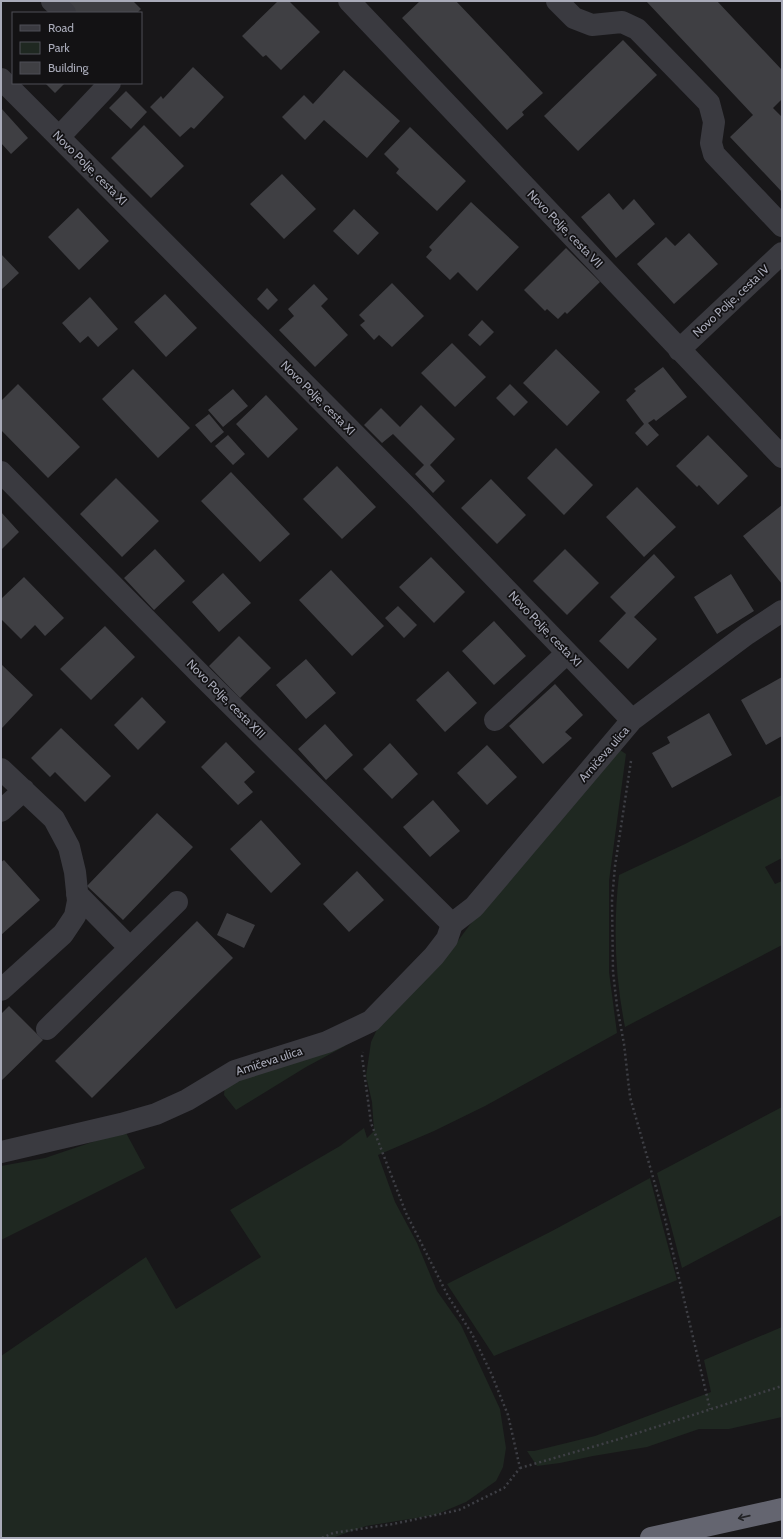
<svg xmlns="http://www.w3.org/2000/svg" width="783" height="1539" font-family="Cabin,sans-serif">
  <rect width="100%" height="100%" fill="#181719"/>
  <path fill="#1f2821" d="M620,750L626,754L609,881V972L617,1033L485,1106L434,1131L378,1155L395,1202L417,1243L437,1291L461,1325L500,1409L506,1448L503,1467L496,1481L466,1502L435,1515L366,1526L332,1538H1V1356L146,1257L176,1309L261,1257L230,1210L340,1146L364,1128L367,1138L374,1131L372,1102L366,1076L371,1042L380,1023L451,950L481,910Z
    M782,795V858L765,867L775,884L782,881V945L625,1027C615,977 613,926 619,875L685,844Z
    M345,1042V1046L306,1067L236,1110L224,1095L225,1083Z
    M782,1107V1215L682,1268L657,1173Z
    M125,1131L145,1168L1,1240V1166L45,1158Z
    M650,1178L677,1280L494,1356L447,1284L552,1231Z
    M782,1327V1417L729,1429H699L647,1447L593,1456L560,1463L537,1466L527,1451H534L595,1436L711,1392L704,1360Z"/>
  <path fill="#3f3f43" d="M64,1H133L141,9L137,13H76Z
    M278,1H289L320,32L281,70L266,55L263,57L242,36Z
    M420,1H456L543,93L522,112L524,115L507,130L402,18Z
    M646,1H717L782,70V99L773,108L782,117V192L730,137L753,115Z
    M623,40L657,75L578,151L544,116Z
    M193,67L224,97L194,129L191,127L180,137L150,107L161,96L163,99Z
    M344,70L400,121L367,158L324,120L305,140L282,117L304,95L313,104Z
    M45,83H65L55,93Z
    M126,91L147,112L131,129L109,108Z
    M1,108L28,138L11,154L1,143Z
    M144,125L184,166L151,198L111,158Z
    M410,127L466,181L437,211L396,173L399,169L384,154Z
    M282,174L316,209L284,239L250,204Z
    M609,193L623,210L634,199L655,224L616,258L581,217Z
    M471,202L519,247L477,291L458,272L450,280L426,257L432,250L429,247Z
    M78,208L109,241L79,270L48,237Z
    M354,209L379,233L358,255L333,231Z
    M689,233L718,264L674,304L637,264L666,237L675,246Z
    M566,248L600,282L567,314L565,312L558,319L547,309L545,311L524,290Z
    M1,254L19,273L1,290Z
    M392,283L424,316L392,347L379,335L374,340L360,325L365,321L359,315Z
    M314,284L328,299L321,306L348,335L315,367L279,330L294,316L288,309Z
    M267,288L278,300L268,310L257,299Z
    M165,294L197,328L166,357L134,322Z
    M90,297L118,329L98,347L88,336L80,343L62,323Z
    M482,320L494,332L480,346L468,335Z
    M452,343L486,377L455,407L421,373Z
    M556,349L600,392L567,426L523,383Z
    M663,367L687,397L656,421L654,419L648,423L659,435L647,446L635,433L644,424L626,400L636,391L634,389Z
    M133,369L190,428L158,458L102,399Z
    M18,384L80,447L48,478L1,430V401Z
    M510,384L528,402L514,416L496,398Z
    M233,389L248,406L223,427L208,410Z
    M266,395L298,429L268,458L236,424Z
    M421,405L455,439L430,465L445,481L433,493L415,474L424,465L393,434L382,443L364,425L381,408L400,427Z
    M209,414L224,432L211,443L195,425Z
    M228,435L245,454L233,465L215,446Z
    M708,435L748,476L718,505L699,485L697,487L676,466Z
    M556,448L593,485L564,515L527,478Z
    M337,466L376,507L342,539L303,499Z
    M231,472L290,534L260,562L201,501Z
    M116,478L159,521L122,557L80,514Z
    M491,479L526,515L497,544L461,508Z
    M637,487L676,527L644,557L606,517Z
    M782,505V584L743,536Z
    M1,512L19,532L1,550Z
    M155,549L185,581L154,610L124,578Z
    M565,549L599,583L567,615L533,581Z
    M654,554L675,577L634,617L657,639L628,669L599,641L626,613L610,597Z
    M431,557L465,592L434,623L399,587Z
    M331,570L384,626L352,656L299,600Z
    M223,573L251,603L219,632L192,602Z
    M731,574L754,611L717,634L694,597Z
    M24,577L64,618L45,636L35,625L21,639L1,619V599Z
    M398,606L417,625L404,638L385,618Z
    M494,621L526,656L494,685L462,651Z
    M105,626L135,657L91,700L60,669Z
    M239,636L271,668L240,698L209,666Z
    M306,659L336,693L306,719L276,685Z
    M1,664L33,695L2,728L1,727Z
    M448,671L477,703L445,732L416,700Z
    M782,677V736L766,745L741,700Z
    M555,684L583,715L565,732L572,738L543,764L509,726Z
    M142,697L166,722L138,750L114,725Z
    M709,713L732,755L672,788L652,753L670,743L667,737Z
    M325,724L353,755L326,780L298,749Z
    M61,728L111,776L85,802L55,772L50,777L31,758Z
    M226,742L255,772L244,782L253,792L238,805L201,767Z
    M390,743L418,774L392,799L363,769Z
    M487,745L517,777L487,805L457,773Z
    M433,800L460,831L430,857L403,827Z
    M157,813L193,847L123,920L87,886Z
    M261,820L301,864L271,893L230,849Z
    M4,860L40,900L1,935V862Z
    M357,871L384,900L349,932L323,904Z
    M227,913L255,925L244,948L217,935Z
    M197,921L233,958L92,1098L55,1061Z
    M9,1006L43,1040L1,1081V1014Z"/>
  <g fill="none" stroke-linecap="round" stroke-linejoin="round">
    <path stroke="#3e3f45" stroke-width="2.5" stroke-dasharray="2 3" stroke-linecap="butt" d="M631,761L615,866L612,900L613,972L617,1006L624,1044L630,1097L665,1219L710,1409
      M520,1468L616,1440L782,1386
      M322,1538L333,1533L393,1524L459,1510L504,1488L520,1468L508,1415L491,1373L472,1334L448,1296L406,1213L371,1123L362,1056L363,1052"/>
    <path stroke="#3a3a40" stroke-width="22" d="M52,1L65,13
      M349,1L782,457
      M557,1L574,18L592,25L622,22L637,29L709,103L714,122L711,143L714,154L782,226
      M1,79L419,499L632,720
      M59,137L110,83
      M679,350L782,253
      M1,472L202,676L452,924
      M495,720L567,653
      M1,769L54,819L69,847L75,872L78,901L75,916L63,934L1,990
      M1,811L24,790
      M77,894L129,947
      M452,924L474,907L632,720L747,634L782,611
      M47,1029L177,902
      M1,1152L121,1124L156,1114L187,1100L235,1071L327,1042L371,1021L434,956L447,939L452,924"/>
    <path stroke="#646570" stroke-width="22" d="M651,1538L782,1509"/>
  </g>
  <defs><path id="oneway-shaft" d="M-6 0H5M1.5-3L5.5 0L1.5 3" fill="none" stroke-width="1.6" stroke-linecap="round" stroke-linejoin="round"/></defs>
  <use stroke="#232326" href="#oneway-shaft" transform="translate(744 1517) rotate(167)"/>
  <g text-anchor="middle" stroke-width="3.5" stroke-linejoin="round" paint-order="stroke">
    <g font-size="12" fill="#a9abb9" stroke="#131214">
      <text transform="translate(90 168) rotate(45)" y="4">Novo Polje, cesta XI</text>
      <text transform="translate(565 229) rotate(46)" y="4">Novo Polje, cesta VII</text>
      <text transform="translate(731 301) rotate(-43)" y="4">Novo Polje, cesta IV</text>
      <text transform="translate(318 398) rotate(45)" y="4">Novo Polje, cesta XI</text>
      <text transform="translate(545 629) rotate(46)" y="4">Novo Polje, cesta XI</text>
      <text transform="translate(226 699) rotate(45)" y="4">Novo Polje, cesta XIII</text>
      <text transform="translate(604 754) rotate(-49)" y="4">Arničeva ulica</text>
      <text transform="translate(269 1061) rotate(-18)" y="4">Amičeva ulica</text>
    </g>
  </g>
  <rect width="783" height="1539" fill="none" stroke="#a9abb9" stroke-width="4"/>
  <rect x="12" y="12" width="130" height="72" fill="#131214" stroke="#4f4f56"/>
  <rect x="20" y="25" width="20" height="6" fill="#3a3a40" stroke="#4f4f56"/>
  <text x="48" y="32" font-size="12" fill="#a9abb9">Road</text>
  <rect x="20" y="42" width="20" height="12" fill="#1f2821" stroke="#4f4f56"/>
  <text x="48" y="52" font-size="12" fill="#a9abb9">Park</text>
  <rect x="20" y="62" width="20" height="12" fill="#3f3f43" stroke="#4f4f56"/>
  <text x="48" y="72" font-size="12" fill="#a9abb9">Building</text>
</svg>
